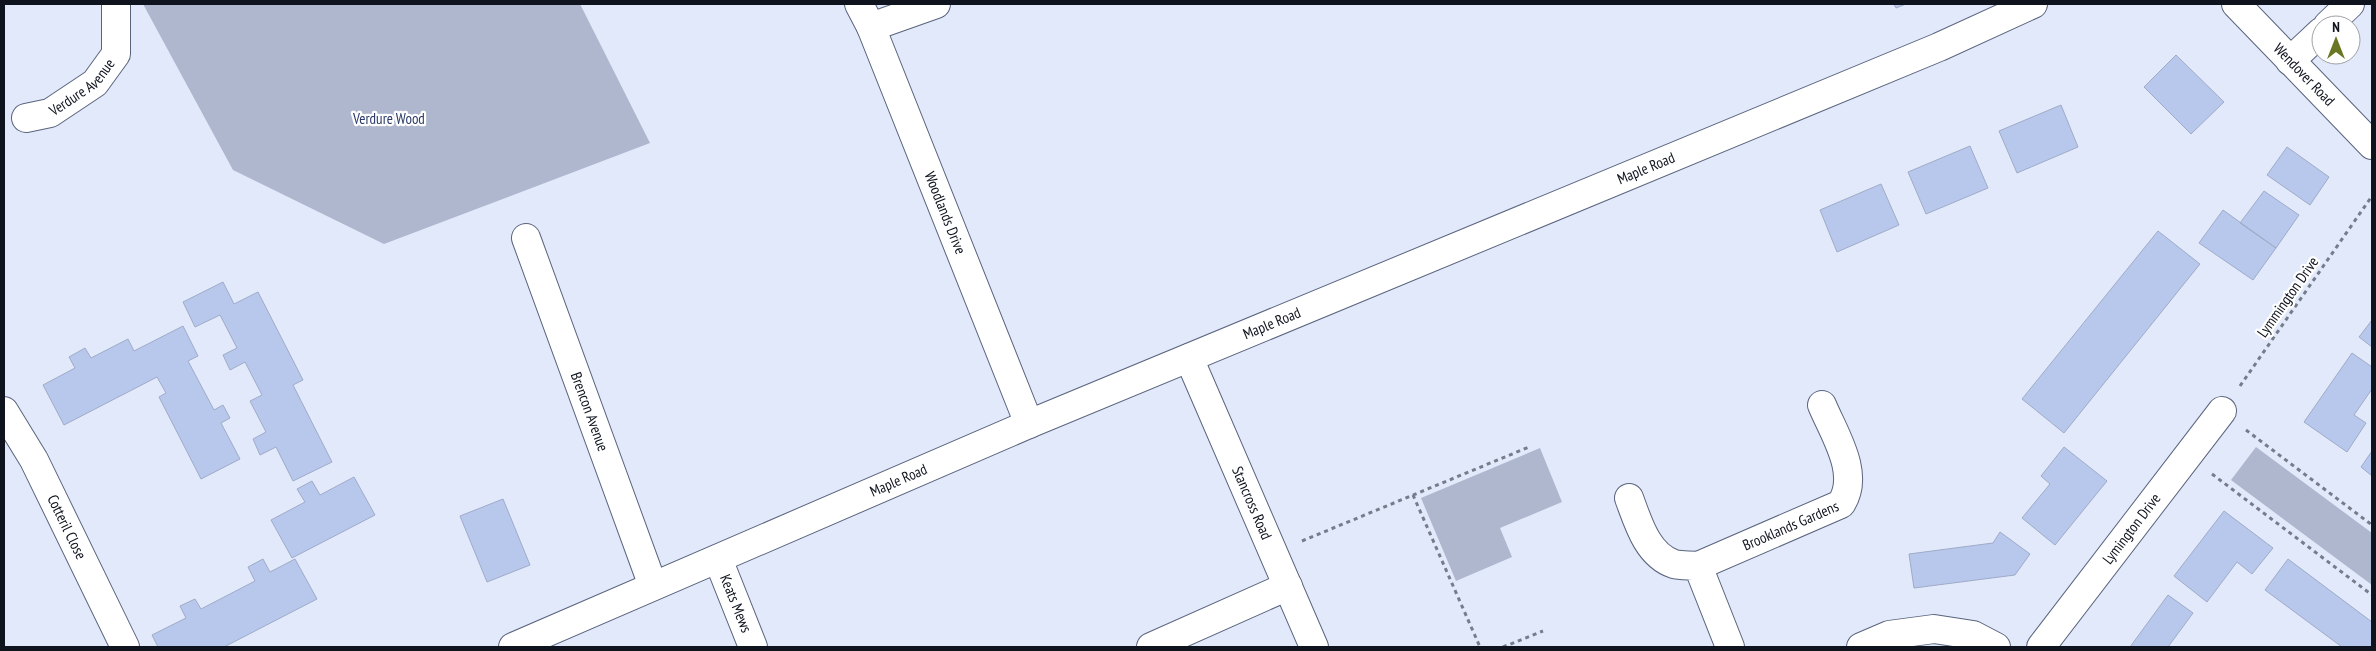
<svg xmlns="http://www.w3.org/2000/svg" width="2376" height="651" font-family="'PT Sans Narrow',sans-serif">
  <rect width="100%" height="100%" fill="#e1e9fb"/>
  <path fill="#aeb7ce" d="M143,4H580L650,143L384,244L233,170Z
    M2256,447L2372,533V585L2231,480Z
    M1540,448L1562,502L1500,528L1512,557L1456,581L1421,498Z"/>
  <path fill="#b8c7ec" stroke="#9fabc7" d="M1894,4H1906L1896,8Z
    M2176,55L2224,102L2191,134L2144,87Z
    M2061,105L2078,147L2017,173L1999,131Z
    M1970,146L1988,188L1926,214L1908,172Z
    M2287,147L2329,177L2310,205L2267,175Z
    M1881,184L1899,225L1837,252L1820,210Z
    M2264,191L2299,215L2276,248L2240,223Z
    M2223,210L2276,248L2253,280L2199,243Z
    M2158,231L2200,264L2064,433L2022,399Z
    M223,282L234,304L258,292L303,380L293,385L332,462L293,481L276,447L260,455L253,439L266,432L250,401L262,395L245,362L230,370L223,355L237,348L220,315L195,327L183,302Z
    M2372,320V347L2359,337Z
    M183,326L198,356L188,361L214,410L223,405L230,418L221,423L240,459L201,479L159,397L166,393L157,377L64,425L43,385L75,368L69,357L85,348L91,358L128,339L134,351Z
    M2352,353L2372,367V389L2354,415L2366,423L2347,452L2304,422Z
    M2064,447L2107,481L2055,545L2022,518L2050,484L2041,476Z
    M2372,451V476L2361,467Z
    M354,477L375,515L292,558L271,520L305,502L297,489L312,481L320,495Z
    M503,499L530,565L487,582L460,516Z
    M2224,511L2273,548L2252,574L2237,562L2207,602L2174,576Z
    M2000,532L2030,554L2015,575L1914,588L1909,554L1993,543Z
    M263,559L270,572L295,559L317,599L224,647H158L152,635L186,618L180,606L195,599L201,609L255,581L248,567Z
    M2288,559L2372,622V647H2342L2265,590Z
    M2168,595L2193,613L2168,647H2130Z"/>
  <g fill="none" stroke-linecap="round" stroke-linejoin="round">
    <g stroke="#5a647d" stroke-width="30">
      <g id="minor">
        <path id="s1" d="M859,4L871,27L1029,424"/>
        <path id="s2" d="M2236,4L2372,145"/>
        <path d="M2328,25L2350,4"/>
        <path d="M871,27L936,4"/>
        <path d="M2290,61L2321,32"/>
        <path id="s3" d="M26,118L50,113L95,83L116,54V4"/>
        <path id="s4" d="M526,238L653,586"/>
        <path id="s5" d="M1189,358L1314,647"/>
        <path id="s6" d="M4,411L34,460L125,647"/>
        <path d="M1629,498C1638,522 1647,555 1674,564C1681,566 1691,565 1698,566L1730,647"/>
        <path id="s7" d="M718,559L753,647"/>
        <path id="s8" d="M1698,566L1841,504C1861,474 1834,434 1822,405"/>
        <path id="s9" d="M513,647L1029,424L1939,47L2033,4"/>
        <path d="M1151,647L1288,586"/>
        <path d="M1861,647L1889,635L1934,629L1973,635L1996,647"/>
        <path id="s10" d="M2041,647L2222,411"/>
      </g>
    </g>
    <path stroke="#767c8a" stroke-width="3" stroke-dasharray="4 4" stroke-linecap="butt" d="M2240,386L2372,196
      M2246,430L2372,525
      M2212,474L2372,595
      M1413,495L1480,647
      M1302,541L1529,447
      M1503,647L1543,631"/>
    <use href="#minor" stroke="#fff" stroke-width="28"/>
  </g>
  <g text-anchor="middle" stroke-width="4.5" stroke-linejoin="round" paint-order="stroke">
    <g font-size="15" fill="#0f131d" stroke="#fff">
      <text dy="5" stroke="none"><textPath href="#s2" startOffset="98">Wendover Road</textPath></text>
      <text dy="5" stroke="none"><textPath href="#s3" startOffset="66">Verdure Avenue</textPath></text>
      <text dy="5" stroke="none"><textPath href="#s9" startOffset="1230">Maple Road</textPath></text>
      <text dy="5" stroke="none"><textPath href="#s1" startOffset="226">Woodlands Drive</textPath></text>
      <text transform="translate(2288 297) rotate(-55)" y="5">Lymmington Drive</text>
      <text dy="5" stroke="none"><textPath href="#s9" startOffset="825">Maple Road</textPath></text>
      <text dy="5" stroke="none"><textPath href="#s4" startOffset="185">Brencon Avenue</textPath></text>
      <text dy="5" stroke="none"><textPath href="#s9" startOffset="420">Maple Road</textPath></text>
      <text dy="5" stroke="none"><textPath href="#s5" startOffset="158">Stancross Road</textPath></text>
      <text dy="5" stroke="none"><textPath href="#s8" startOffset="101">Brooklands Gardens</textPath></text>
      <text dy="5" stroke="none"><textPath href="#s6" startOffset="132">Cotteril Close</textPath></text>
      <text dy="5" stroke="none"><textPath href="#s10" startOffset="149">Lymington Drive</textPath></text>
      <text dy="5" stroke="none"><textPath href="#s7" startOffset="48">Keats Mews</textPath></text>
    </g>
    <g font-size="15" fill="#2a3a69" stroke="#fff">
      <text x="389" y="124">Verdure Wood</text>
    </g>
  </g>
  <rect width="2376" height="651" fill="none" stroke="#0f131d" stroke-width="10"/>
  <g transform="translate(2336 40)"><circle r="24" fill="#ffffff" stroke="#9fa1a5"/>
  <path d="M0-4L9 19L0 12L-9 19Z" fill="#697622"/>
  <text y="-8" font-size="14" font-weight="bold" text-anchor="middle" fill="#0f131d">N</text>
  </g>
</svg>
